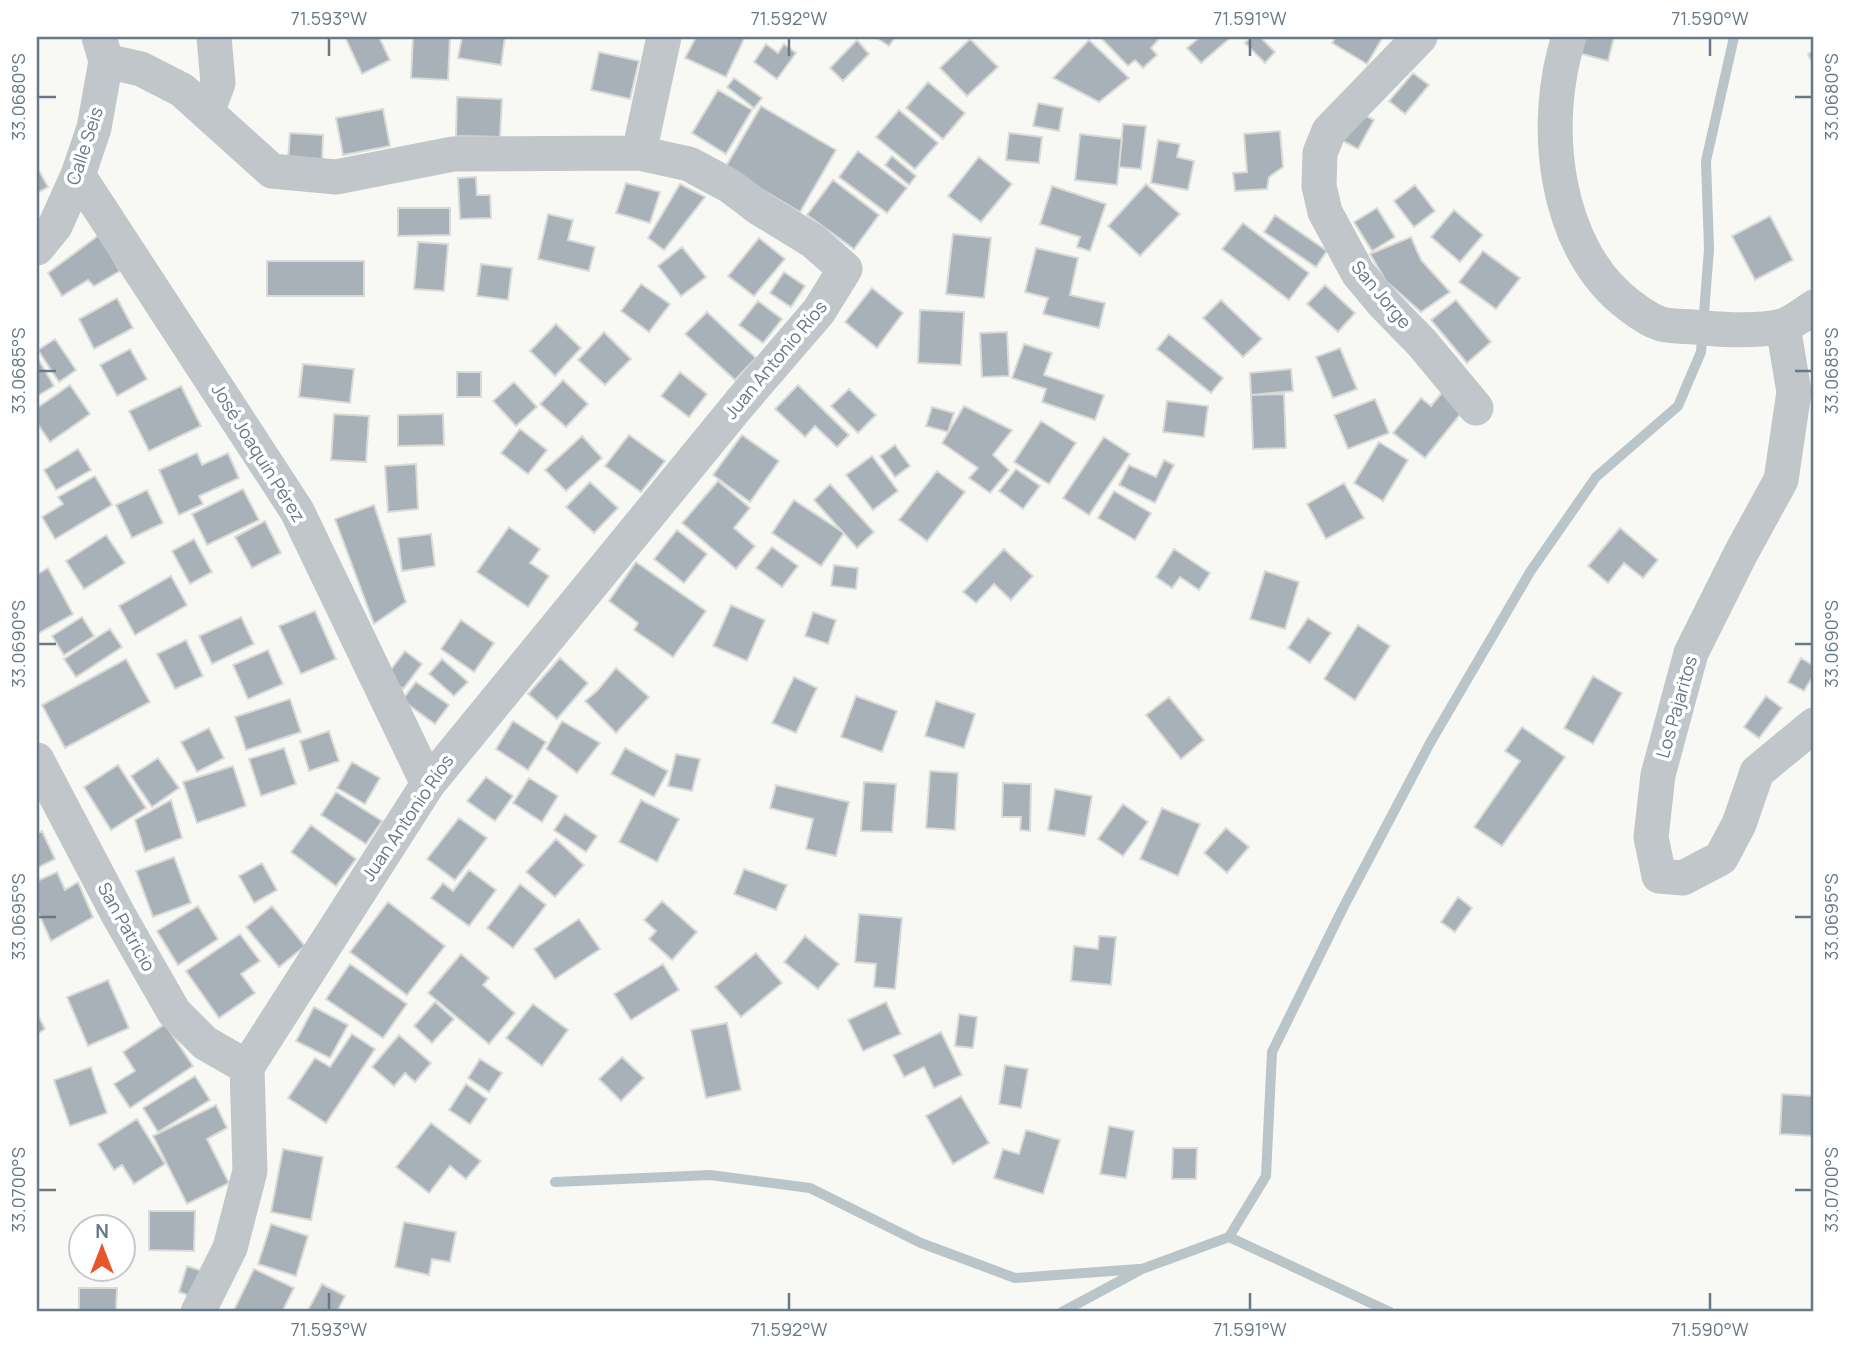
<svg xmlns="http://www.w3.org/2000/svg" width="1851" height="1349" font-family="Manrope,sans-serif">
  <rect width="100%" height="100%" fill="#f8f8f5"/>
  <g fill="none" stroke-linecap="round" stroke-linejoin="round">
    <path stroke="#b9c5c9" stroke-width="10" d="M555,1182L710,1175L810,1188L921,1243L1015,1278L1139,1269
      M1229,1237L1390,1312
      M1062,1312L1142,1269L1229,1237L1266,1176L1272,1052L1343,908L1430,743L1530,572L1596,477L1678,406L1701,352L1709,249L1706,161L1734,37"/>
  </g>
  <path fill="#a8b1b7" stroke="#dadad8" stroke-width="2" d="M345,37H379L390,60L362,74Z
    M413,37H450L448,80L411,78Z
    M462,37H505L501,65L458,58Z
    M696,37H745L726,77L685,58Z
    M875,37H895L889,46Z
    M1100,37H1155L1158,40L1151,48L1157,55L1143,68L1135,60L1128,66Z
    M1200,37H1227L1229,39L1201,63L1187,48Z
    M1251,37H1260L1275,52L1265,63L1245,43Z
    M1336,37H1383L1367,64L1332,43Z
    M1579,37H1614L1608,61L1575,52Z
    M970,39L998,67L967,96L940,68Z
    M857,40L869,54L843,81L830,68Z
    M1089,40L1129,78L1099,102L1053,78Z
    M766,44L778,53L784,44L796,53L777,79L754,62Z
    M1814,51V67L1808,54Z
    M599,52L639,61L630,99L591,90Z
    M1413,73L1429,85L1405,114L1389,101Z
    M734,78L762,98L754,108L727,87Z
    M928,82L965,113L943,139L906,108Z
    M718,90L752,110L726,154L692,133Z
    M457,97L502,99L500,137L456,136Z
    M1038,103L1063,108L1059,131L1033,126Z
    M761,106L836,150L800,212L725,168Z
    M383,109L390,146L343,155L336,118Z
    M899,110L938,143L915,169L876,137Z
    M1357,111L1374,120L1358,149L1341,140Z
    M1123,124L1146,126L1141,169L1119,167Z
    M1280,131L1283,167L1269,177L1267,189L1235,191L1233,173L1247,172L1244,134Z
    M290,133L323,135L322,161L288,160Z
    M1009,133L1042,137L1039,163L1006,160Z
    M1080,134L1122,139L1117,185L1075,180Z
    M1158,140L1180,144L1177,157L1194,161L1188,190L1151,183Z
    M858,151L907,188L887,213L839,177Z
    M892,156L916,176L909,185L885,165Z
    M979,157L1012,184L981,222L948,196Z
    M37,167L48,187L37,193Z
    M476,177L477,195H490L491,218L460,219L458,178Z
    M833,180L879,215L854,249L807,215Z
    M626,183L660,192L650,223L616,213Z
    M680,184L705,197L664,250L648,238Z
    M1146,184L1180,214L1140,256L1108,226Z
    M1415,185L1435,211L1414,227L1394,201Z
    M1052,186L1106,204L1090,251L1077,247L1080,237L1040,224Z
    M398,208H450V235L398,236Z
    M1377,208L1395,237L1372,251L1354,222Z
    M1454,210L1483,235L1460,262L1431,237Z
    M548,214L573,220L568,240L595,247L589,271L538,259Z
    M1275,215L1327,251L1316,267L1264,232Z
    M1770,216L1793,260L1755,280L1732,236Z
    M1243,223L1309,273L1289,300L1222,249Z
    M953,234L991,238L984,298L946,294Z
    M99,235L120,271L94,286L88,280L62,296L48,273Z
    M1411,237L1421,260L1450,292L1421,312L1386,281L1370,254Z
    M759,238L785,259L754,296L728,276Z
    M418,242L448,244L444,291L414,289Z
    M682,247L706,277L681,296L658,266Z
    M1036,248L1078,258L1070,295L1105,303L1099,328L1043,314L1048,298L1025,292Z
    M1483,251L1520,278L1496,309L1459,282Z
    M267,261H364V296H267Z
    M481,264L512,268L508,300L477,296Z
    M784,272L805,286L791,307L770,293Z
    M641,284L670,304L649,332L621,311Z
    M1325,285L1355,313L1338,332L1307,304Z
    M872,288L903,313L877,348L845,322Z
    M117,298L133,328L94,349L79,319Z
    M1221,300L1262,339L1243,357L1203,318Z
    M1456,300L1491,342L1467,363L1431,320Z
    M758,301L782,319L763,343L739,325Z
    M920,310L964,312L961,365L918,363Z
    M707,312L756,358L735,380L685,334Z
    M556,324L581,348L555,376L530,351Z
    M604,332L631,359L605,385L578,360Z
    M1007,332L1009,376L982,377L980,333Z
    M1169,334L1223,378L1211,393L1157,349Z
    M55,339L76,370L59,382L38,350Z
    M1024,344L1052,353L1044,375L1104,395L1095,420L1042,402L1046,389L1012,378Z
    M1340,348L1357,389L1333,398L1316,357Z
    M130,349L147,379L117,396L100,365Z
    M37,357L54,386L37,396Z
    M303,364L354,369L350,403L299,397Z
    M1291,369L1293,391L1251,395L1250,373Z
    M457,372H481V397H457Z
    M680,372L707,394L689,417L661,396Z
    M563,380L588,404L566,427L540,404Z
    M514,382L537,407L516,426L493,401Z
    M70,385L90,414L50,442L37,423V408Z
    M798,385L849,435L837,447L815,426L805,437L775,409Z
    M181,386L201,426L149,451L129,411Z
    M849,389L876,415L858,433L831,406Z
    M1445,389L1467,406L1425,458L1393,433L1421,398L1431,406Z
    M1284,394L1286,448L1253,449L1251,395Z
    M1375,399L1389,433L1348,449L1334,415Z
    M1167,401L1208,406L1204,437L1163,432Z
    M964,406L1012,430L993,455L1009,470L990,493L969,478L978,468L942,443Z
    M932,407L954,413L948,432L926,426Z
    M334,414L369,416L366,462L331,460Z
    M443,414L444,445L398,446V415Z
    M1041,421L1076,443L1049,484L1014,462Z
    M520,429L547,450L528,474L501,453Z
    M629,435L665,461L641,492L605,466Z
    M742,435L779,461L750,502L713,475Z
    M582,436L602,458L566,491L545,470Z
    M1104,437L1130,454L1089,515L1063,498Z
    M1379,442L1408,460L1383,501L1354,483Z
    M895,445L910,466L895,477L880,456Z
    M78,449L91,470L56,490L44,470Z
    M197,453L202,465L228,453L239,478L199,496L203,504L179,515L159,470Z
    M872,456L898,491L873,510L846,475Z
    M1164,460L1174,465L1155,503L1119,485L1129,465L1156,477Z
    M416,464L418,509L388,512L385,466Z
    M1016,469L1040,486L1023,509L999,491Z
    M937,471L965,492L927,541L899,520Z
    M95,476L112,505L55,539L42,517L63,504L58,497Z
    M718,481L750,508L734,528L755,546L736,569L682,523Z
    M590,482L618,508L594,533L566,507Z
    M1344,483L1364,518L1326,539L1307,504Z
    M830,484L874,532L857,548L814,500Z
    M243,489L259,520L207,545L192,514Z
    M147,490L163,523L132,538L116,505Z
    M1114,491L1151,513L1135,540L1098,518Z
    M794,500L844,533L821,566L772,533Z
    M374,505L406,602L374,624L335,519Z
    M265,521L281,553L252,568L235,537Z
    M509,527L540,549L530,563L549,576L528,607L477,572Z
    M1620,528L1658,560L1643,578L1624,563L1608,583L1588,566Z
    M677,530L707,554L684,583L654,559Z
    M431,534L435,566L402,571L398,538Z
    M106,535L125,563L84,589L66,561Z
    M194,539L212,572L190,584L172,551Z
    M772,547L798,566L782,587L756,568Z
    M1004,549L1033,576L1011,600L994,584L976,603L963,592Z
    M1174,549L1210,573L1199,590L1180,577L1172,588L1156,577Z
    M636,562L706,611L673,657L634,630L638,623L609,601Z
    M834,565L858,568L856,589L831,586Z
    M48,568L73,614L37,634V574Z
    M1265,571L1299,582L1285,629L1250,619Z
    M171,576L187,605L135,635L119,606Z
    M731,605L765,620L747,661L713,646Z
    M315,611L336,659L301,674L279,626Z
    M813,612L836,620L828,644L805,636Z
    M82,617L94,636L64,655L52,636Z
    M241,617L254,644L212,664L199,636Z
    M1308,618L1331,633L1310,663L1288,648Z
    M461,620L494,643L474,672L441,649Z
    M1358,625L1390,646L1355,700L1324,679Z
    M110,629L122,647L76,677L64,659Z
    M186,640L203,676L175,689L157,654Z
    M268,650L283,684L248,699L233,665Z
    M405,651L422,664L403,689L386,676Z
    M560,658L588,683L557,719L528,694Z
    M1801,658L1814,666V674L1804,691L1788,682Z
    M126,659L150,702L65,748L42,705Z
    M442,659L468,682L454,696L429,674Z
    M616,668L649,697L616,733L585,701L597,691Z
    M1593,676L1622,693L1593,744L1564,728Z
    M794,677L817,688L796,733L772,723Z
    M416,682L449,705L435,724L402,700Z
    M856,696L897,711L882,752L841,737Z
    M1766,696L1782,708L1759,738L1744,727Z
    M1169,697L1204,740L1181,759L1146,715Z
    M290,699L301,732L246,750L235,717Z
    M936,701L975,714L964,748L925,736Z
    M513,721L546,742L528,770L496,749Z
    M562,721L600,743L577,773L546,749Z
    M1522,727L1565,757L1502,846L1474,827L1520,761L1505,751Z
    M209,728L224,758L197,772L181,742Z
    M329,731L339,761L309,771L300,741Z
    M284,748L296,784L261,796L249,759Z
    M625,748L668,771L654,797L611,774Z
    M676,754L700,759L692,791L668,786Z
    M158,758L179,788L152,807L131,776Z
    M352,762L380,778L365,804L337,788Z
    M118,765L146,808L111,830L84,787Z
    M233,766L246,806L197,823L183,782Z
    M930,771L958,773L955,830L926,828Z
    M486,777L513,796L495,821L467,801Z
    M529,778L558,796L542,822L513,803Z
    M864,782L896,784L892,832L861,831Z
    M1003,783L1031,784L1030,831L1020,830L1021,817H1002Z
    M776,785L849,802L836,856L806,849L813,819L770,808Z
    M1055,789L1092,796L1085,836L1048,830Z
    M336,792L382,821L366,844L321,815Z
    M171,800L182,838L145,852L135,820Z
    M641,800L679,819L657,862L619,842Z
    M1123,804L1148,822L1123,856L1098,839Z
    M1162,808L1200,824L1178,876L1140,859Z
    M565,814L597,836L586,852L554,830Z
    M459,818L487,838L455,880L427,859Z
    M311,825L356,859L336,886L291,852Z
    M1226,828L1249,847L1227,873L1204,853Z
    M42,831L55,859L37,868V834Z
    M556,839L584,865L555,897L526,872Z
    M174,857L191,903L153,917L136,871Z
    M262,863L277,890L254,903L239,876Z
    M744,869L787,885L776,910L734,894Z
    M469,870L496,890L469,926L431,898L443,883L453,891Z
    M57,872L65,890L78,882L93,917L51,941L37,910V881Z
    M520,884L546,905L513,948L487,928Z
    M1458,897L1472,908L1455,932L1441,922Z
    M662,901L697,932L672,960L649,939L656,931L644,920Z
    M388,902L445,946L407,995L350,952Z
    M198,906L218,939L178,965L157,931Z
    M272,906L305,946L279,967L246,927Z
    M859,914L902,918L895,989L874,987L876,964L855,962Z
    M579,919L600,949L555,979L534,949Z
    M240,934L260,961L241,974L255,993L219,1018L186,971Z
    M805,936L839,964L818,989L784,962Z
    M1099,936L1116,937L1111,985L1071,981L1074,946L1098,949Z
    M756,953L782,983L741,1017L715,987Z
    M461,954L489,978L483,985L515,1013L489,1044L428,993Z
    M350,964L407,1004L383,1038L326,999Z
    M663,964L679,990L631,1020L614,994Z
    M108,980L129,1028L88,1046L67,997Z
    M435,1002L454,1019L432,1043L414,1026Z
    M886,1002L901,1034L863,1051L848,1020Z
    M533,1004L568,1030L542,1066L506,1038Z
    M314,1007L348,1025L330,1058L296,1041Z
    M37,1013L45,1029L37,1034Z
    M959,1014L977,1017L973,1048L955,1046Z
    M727,1023L741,1090L706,1098L691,1030Z
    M165,1024L193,1066L130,1108L114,1084L135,1071L123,1052Z
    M941,1032L962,1075L934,1088L924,1067L904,1077L893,1055Z
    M352,1034L375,1049L326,1123L288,1098L315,1058L330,1067Z
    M399,1035L431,1063L415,1082L405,1073L394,1086L372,1067Z
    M622,1057L644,1078L621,1101L599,1079Z
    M480,1059L502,1073L489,1092L468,1078Z
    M1005,1065L1028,1069L1021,1108L999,1104Z
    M91,1067L107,1113L70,1126L54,1080Z
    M195,1076L210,1100L158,1132L143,1108Z
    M466,1084L487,1099L470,1124L449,1110Z
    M1782,1094L1814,1096V1136L1780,1134Z
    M961,1096L989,1143L953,1164L926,1116Z
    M216,1105L227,1128L207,1139L229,1183L187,1204L153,1136Z
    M137,1119L165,1164L134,1184L122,1165L114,1170L98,1144Z
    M431,1123L481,1161L466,1179L450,1166L429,1193L396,1167Z
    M1109,1126L1134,1131L1126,1178L1100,1174Z
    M1026,1130L1060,1140L1043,1194L994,1178L1003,1149L1019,1154Z
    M1173,1148H1197L1196,1179H1172Z
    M283,1149L323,1157L311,1220L271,1212Z
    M149,1211H195L194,1251L149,1250Z
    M404,1222L456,1232L450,1262L432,1259L429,1275L395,1267Z
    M271,1224L308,1236L296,1276L258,1264Z
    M187,1266L208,1273L199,1299L179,1292Z
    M254,1269L294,1288L282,1312H233Z
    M322,1284L345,1296L337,1312H313L308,1310Z
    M79,1288H117L116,1312H79Z"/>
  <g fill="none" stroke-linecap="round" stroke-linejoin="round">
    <path stroke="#c1c6ca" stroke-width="35" d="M1420,37L1329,131L1320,153L1319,186L1325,212L1358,273L1383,303L1422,343L1476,408
      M1569,37C1541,122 1553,248 1629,305C1638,312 1649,320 1661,324C1674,327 1689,326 1703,328C1727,330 1759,332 1782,326C1793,323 1805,313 1814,307
      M106,61L141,69L182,90L272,171L336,177L453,154L639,153L689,164L730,186L759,208L813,241L845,269L819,311L740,403L428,784L247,1067
      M207,113L218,83L214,37
      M639,153L664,37
      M78,175L297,511L428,784
      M37,248L55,226L78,175L94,128L106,61L99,37
      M1783,326L1794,392L1781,480L1741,553L1691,653L1658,775L1651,837L1659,876L1683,878L1721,858L1739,824L1757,772L1814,725
      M37,760L119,916L174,1012L205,1043L247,1067
      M198,1312L230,1248L250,1171L247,1067"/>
  </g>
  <path fill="none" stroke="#677887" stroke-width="2.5" d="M329,38V56M789,38V56M1250,38V56M1710,38V56M38,97H56M1795,97H1812M38,371H56M1795,371H1812M38,644H56M1795,644H1812M38,917H56M1795,917H1812M38,1190H56M1795,1190H1812M329,1293V1310M789,1293V1310M1250,1293V1310M1710,1293V1310"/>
  <g text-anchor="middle" stroke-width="7" stroke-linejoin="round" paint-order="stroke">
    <g font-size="18" fill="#677887" stroke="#fff">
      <text transform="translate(85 146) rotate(-72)" y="6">Calle Seis</text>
      <text transform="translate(1381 295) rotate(50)" y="6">San Jorge</text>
      <text transform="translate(776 360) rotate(-50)" y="6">Juan Antonio Ríos</text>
      <text transform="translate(258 453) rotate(58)" y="6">José Joaquín Pérez</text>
      <text transform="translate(1677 707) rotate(-74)" y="6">Los Pajaritos</text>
      <text transform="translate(408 818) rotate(-56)" y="6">Juan Antonio Ríos</text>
      <text transform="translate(126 927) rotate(61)" y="6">San Patricio</text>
    </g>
  </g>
  <rect width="1851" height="1349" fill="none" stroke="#ffffff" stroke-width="77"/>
  <g transform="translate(102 1248)"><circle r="33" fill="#ffffff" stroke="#c2c9cf" stroke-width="2"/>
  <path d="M0-5L12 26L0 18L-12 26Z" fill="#e55629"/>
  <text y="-10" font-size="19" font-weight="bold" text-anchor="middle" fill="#677887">N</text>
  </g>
  <rect x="38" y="38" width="1774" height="1272" fill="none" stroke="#677887" stroke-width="2.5"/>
  <g font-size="18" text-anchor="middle" fill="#677887">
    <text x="329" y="25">71.593°W</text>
    <text x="789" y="25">71.592°W</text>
    <text x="1250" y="25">71.591°W</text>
    <text x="1710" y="25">71.590°W</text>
    <text transform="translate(19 97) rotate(-90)" y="6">33.0680°S</text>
    <text transform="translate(1832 97) rotate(-90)" y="6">33.0680°S</text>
    <text transform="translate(19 371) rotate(-90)" y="6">33.0685°S</text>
    <text transform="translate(1832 371) rotate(-90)" y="6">33.0685°S</text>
    <text transform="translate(19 644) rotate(-90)" y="6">33.0690°S</text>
    <text transform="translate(1832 644) rotate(-90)" y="6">33.0690°S</text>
    <text transform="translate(19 917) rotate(-90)" y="6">33.0695°S</text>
    <text transform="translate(1832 917) rotate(-90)" y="6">33.0695°S</text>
    <text transform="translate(19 1190) rotate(-90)" y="6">33.0700°S</text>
    <text transform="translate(1832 1190) rotate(-90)" y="6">33.0700°S</text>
    <text x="329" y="1336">71.593°W</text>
    <text x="789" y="1336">71.592°W</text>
    <text x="1250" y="1336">71.591°W</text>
    <text x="1710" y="1336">71.590°W</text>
  </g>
</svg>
